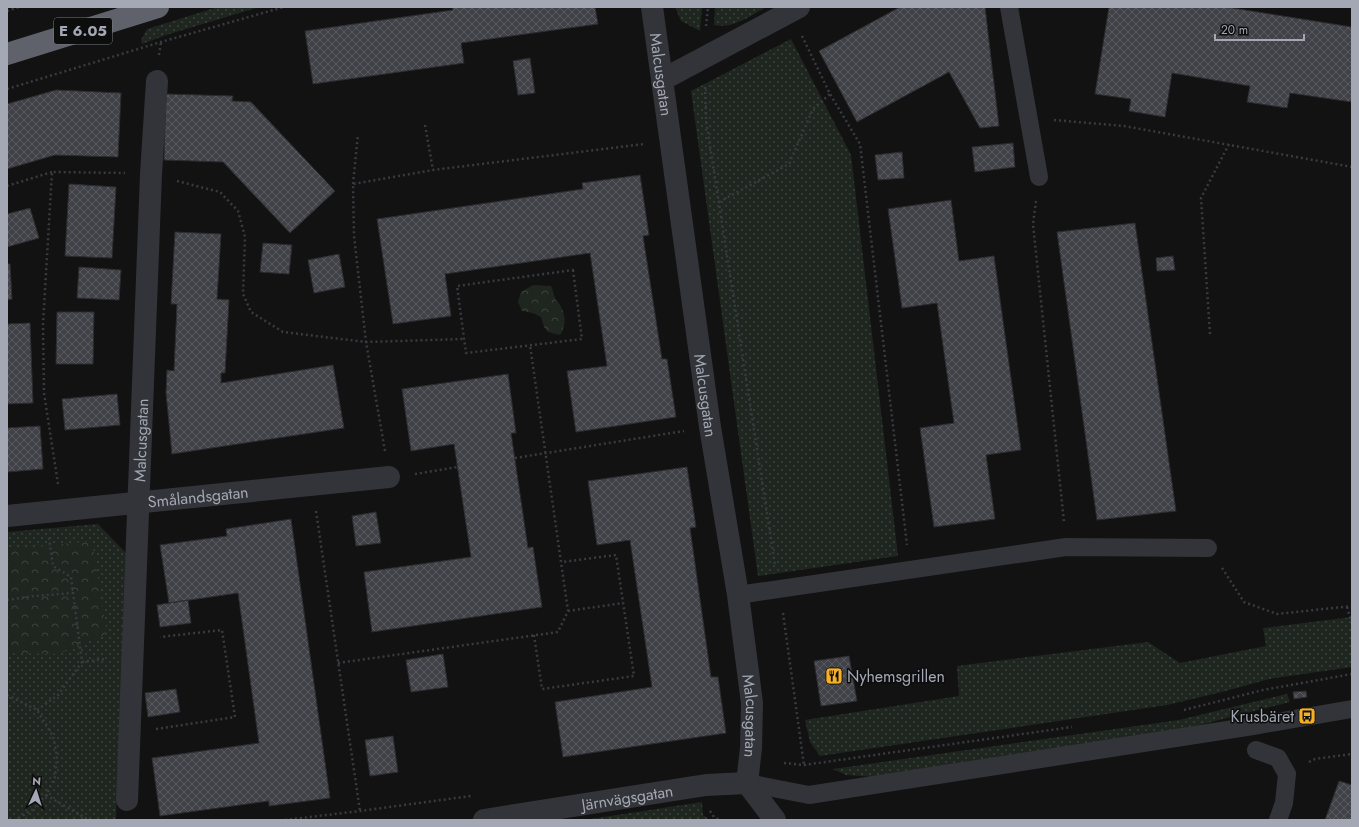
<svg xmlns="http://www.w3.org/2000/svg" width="1359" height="827" font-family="Jost,sans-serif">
  <defs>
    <pattern id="grass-dots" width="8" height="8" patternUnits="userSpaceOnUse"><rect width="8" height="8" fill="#1e261f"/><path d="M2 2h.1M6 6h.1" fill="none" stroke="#3c433d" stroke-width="1.8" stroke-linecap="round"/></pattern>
    <pattern id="park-crowns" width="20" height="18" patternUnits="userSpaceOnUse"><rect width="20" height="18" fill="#1e261f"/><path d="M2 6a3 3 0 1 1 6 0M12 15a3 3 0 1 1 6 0" fill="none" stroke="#3c433d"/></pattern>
    <pattern id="building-cross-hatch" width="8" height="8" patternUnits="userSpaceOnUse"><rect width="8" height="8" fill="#414247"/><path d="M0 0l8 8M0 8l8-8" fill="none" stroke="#595a5f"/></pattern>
  </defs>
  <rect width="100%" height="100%" fill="#121213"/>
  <path fill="url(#grass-dots)" d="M218,7H259L166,35L142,44L141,40L147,29Z
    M675,7H702L700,31L681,21Z
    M715,7H766C750,16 733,29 714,25Z
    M791,39L851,155L898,556L758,576L691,91Z
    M98,524L126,553L116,820H7V532Z
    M1352,617V667L1269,679L1222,692L1167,705L820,756L810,742L805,720L959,696L957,666L1148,642L1180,663L1266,646L1263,628Z
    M1287,694L1290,702L1196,726L876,777L846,775L833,769L1179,720Z
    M702,802L703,815L710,820H584Z"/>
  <path fill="url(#park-crowns)" d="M533,285L551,286C553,290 553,293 555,298C556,301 559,303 560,305C566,315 566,326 560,335L548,332L544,327L541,317L533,313L522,311L518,302L521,292Z
    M92,541L107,634L57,654L7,653V550Z"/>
  <path fill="url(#building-cross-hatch)" stroke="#2c2c30" d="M452,7H595L598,24L461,43L464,63L313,84L305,31L453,10Z
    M900,7H985L999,126L980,128L949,72L857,122L819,51Z
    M1109,7H1226L1352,27V102L1290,93L1287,108L1247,102L1250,86L1172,73L1165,117L1129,111L1131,99L1095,94Z
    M530,58L535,93L518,95L513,61Z
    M56,90L121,93L118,157L55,155L7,169V104Z
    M166,94L233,96L232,101L251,102L335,191L290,233L223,162L164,160Z
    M1013,143L1015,167L975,172L972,147Z
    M902,152L904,178L878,180L875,155Z
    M640,175L649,235L643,236L662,359H667L676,417L576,432L567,371L607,366L590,253L445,274L451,316L393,324L377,219L583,189L582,183Z
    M69,184L116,187L112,258L65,256Z
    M951,200L959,261L994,256L1021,450L986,455L995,519L934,527L920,428L954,423L937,303L902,308L888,209Z
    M30,208L39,238L7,247V214Z
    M1135,223L1176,511L1097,520L1057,232Z
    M175,232L221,234L217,299L229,300L225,373H221V383L333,365L344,428L172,454L166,393L167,370L174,371L177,304H171Z
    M263,243L292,245L289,274L260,272Z
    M339,254L345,287L314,293L308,260Z
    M1173,256L1175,270L1157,271L1156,258Z
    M7,264H10L12,299L7,300Z
    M79,267L121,270L119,300L77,298Z
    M57,312H94L93,364H56Z
    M30,323L33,403L7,404V324Z
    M508,374L516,433H511L528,548L533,547L542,607L372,632L364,572L471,557L454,444L411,451L402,389Z
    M117,394L120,425L65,430L62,399Z
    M40,426L43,469L7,472V428Z
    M687,467L696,527L690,528L711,677H718L726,733L563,757L555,702L652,687L630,540L597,545L588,481Z
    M376,512L381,543L356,546L352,516Z
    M291,519L330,798L269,806V801L160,816L152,758L259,743L238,593L169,603L160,545L227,536L226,529Z
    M188,600L191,623L160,627L157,605Z
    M443,654L448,687L411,692L406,660Z
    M849,656L857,701L821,706L814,661Z
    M176,689L180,712L148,717L145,693Z
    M1306,691L1307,697L1294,699L1293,692Z
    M393,736L398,772L370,776L365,740Z
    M1339,781L1352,785V820H1325Z"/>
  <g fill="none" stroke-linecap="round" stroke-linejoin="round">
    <path stroke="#393b40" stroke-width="2.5" stroke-dasharray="2 3" stroke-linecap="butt" d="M7,11L19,7
      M706,26L708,7
      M802,36L830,94L860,144L907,545
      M159,55L161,42
      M705,87L706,120L775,565
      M7,89L161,42L284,7
      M1054,120L1124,126L1352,167
      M425,125L433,170
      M177,181L220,192L238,211L245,237L243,294L251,312L283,332L366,342L464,339
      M353,184L358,134
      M7,186L52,172
      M1036,201L1033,224L1064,522
      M719,202L789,164L813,109L830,94
      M573,270L582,339L466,353L457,286Z
      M1210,334L1201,198L1229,144
      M385,451L366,342L354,236L353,184L433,170L644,144
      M515,458L684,431
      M415,474L458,467
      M58,484L44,393L43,324L52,172L125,173
      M316,511L360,811
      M1222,568L1244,602L1277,614L1352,606
      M7,600L34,596L73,593
      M1347,607L1352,625
      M568,611L623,603
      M783,613L804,765
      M534,635L542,689L634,676L616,555L562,562
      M82,662L105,659
      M338,663L558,632L568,611L530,345
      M7,695L37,710L53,736L57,756L55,777L46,795L32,810L15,820
      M37,710L58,695L82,662L71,577L53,566L49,538
      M1184,710L1263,690L1352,674
      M156,729L235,717L222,630L160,637
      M1309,762L1315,759L1352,754
      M784,763L804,765L1072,727
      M46,795L89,820
      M710,811L714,817L719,820
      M285,820L360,811L471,796"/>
    <path stroke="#333439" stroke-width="18" d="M1009,7L1039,177
      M738,595L1066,547L1208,548
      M1256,750L1278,758L1287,774L1284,803L1278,820
      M747,783L809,795L1253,726L1352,709"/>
    <g stroke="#333439" stroke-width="22">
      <path id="s1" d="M652,7L710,427L738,595L752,703L751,748L747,783"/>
      <path d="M662,80L799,7"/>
      <path id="s2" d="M7,516L389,477"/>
      <path d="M747,783L775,820"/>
      <path id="s3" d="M127,800L151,174L157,81"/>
      <path id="s4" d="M484,820L706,785L747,783"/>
    </g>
    <path stroke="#5f626a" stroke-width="22" d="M7,54L158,7"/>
  </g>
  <defs>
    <g id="restaurant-square" transform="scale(0.9)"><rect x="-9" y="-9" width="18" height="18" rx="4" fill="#f6b027" stroke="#0d0d0e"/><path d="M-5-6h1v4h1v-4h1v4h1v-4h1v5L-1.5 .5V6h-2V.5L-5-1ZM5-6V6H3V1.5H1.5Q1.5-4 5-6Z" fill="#111"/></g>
    <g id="bus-square" transform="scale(0.9)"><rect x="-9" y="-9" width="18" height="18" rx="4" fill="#f6b027" stroke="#0d0d0e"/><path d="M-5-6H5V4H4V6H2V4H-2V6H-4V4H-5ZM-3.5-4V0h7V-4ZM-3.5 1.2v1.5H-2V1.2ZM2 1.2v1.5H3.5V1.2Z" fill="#111"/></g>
  </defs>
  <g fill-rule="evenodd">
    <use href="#restaurant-square" x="834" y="676"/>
    <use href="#bus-square" x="1307" y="716"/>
  </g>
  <g text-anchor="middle" stroke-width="3" stroke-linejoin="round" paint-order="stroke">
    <rect fill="#0d0d0e" stroke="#767a82" stroke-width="1" x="54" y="18" width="58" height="26" rx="3"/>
    <g font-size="15" font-weight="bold" fill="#a3a8b4">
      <text x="83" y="36">E 6.05</text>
    </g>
    <g font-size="16" fill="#a3a8b4" stroke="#0d0d0e">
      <text dy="6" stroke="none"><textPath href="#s1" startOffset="68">Malcusgatan</textPath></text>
      <text dy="6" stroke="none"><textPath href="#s1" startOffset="392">Malcusgatan</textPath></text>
      <text dy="6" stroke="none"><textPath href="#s3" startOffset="360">Malcusgatan</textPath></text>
      <text dy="6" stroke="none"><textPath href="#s2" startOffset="192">Smålandsgatan</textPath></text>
      <text dy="6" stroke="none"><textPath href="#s1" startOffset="716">Malcusgatan</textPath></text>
      <text dy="6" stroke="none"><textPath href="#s4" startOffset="145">Järnvägsgatan</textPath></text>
    </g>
    <g font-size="16" fill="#a3a8b4" stroke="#0d0d0e" text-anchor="start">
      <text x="847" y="682">Nyhemsgrillen</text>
      <text x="1294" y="722" text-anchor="end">Krusbäret</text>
    </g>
  </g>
  <rect width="1359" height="827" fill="none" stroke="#a3a8b4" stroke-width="16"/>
  <g transform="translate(36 791) rotate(4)" stroke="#0d0d0e" stroke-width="3" paint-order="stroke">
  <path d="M0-3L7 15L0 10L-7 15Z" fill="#a3a8b4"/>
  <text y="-6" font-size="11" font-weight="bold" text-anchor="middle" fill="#a3a8b4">N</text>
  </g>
  <path d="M1215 34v6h89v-6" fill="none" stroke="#a3a8b4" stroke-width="2"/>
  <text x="1221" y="34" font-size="12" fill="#a3a8b4" stroke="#0d0d0e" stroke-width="3" paint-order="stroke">20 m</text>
</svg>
